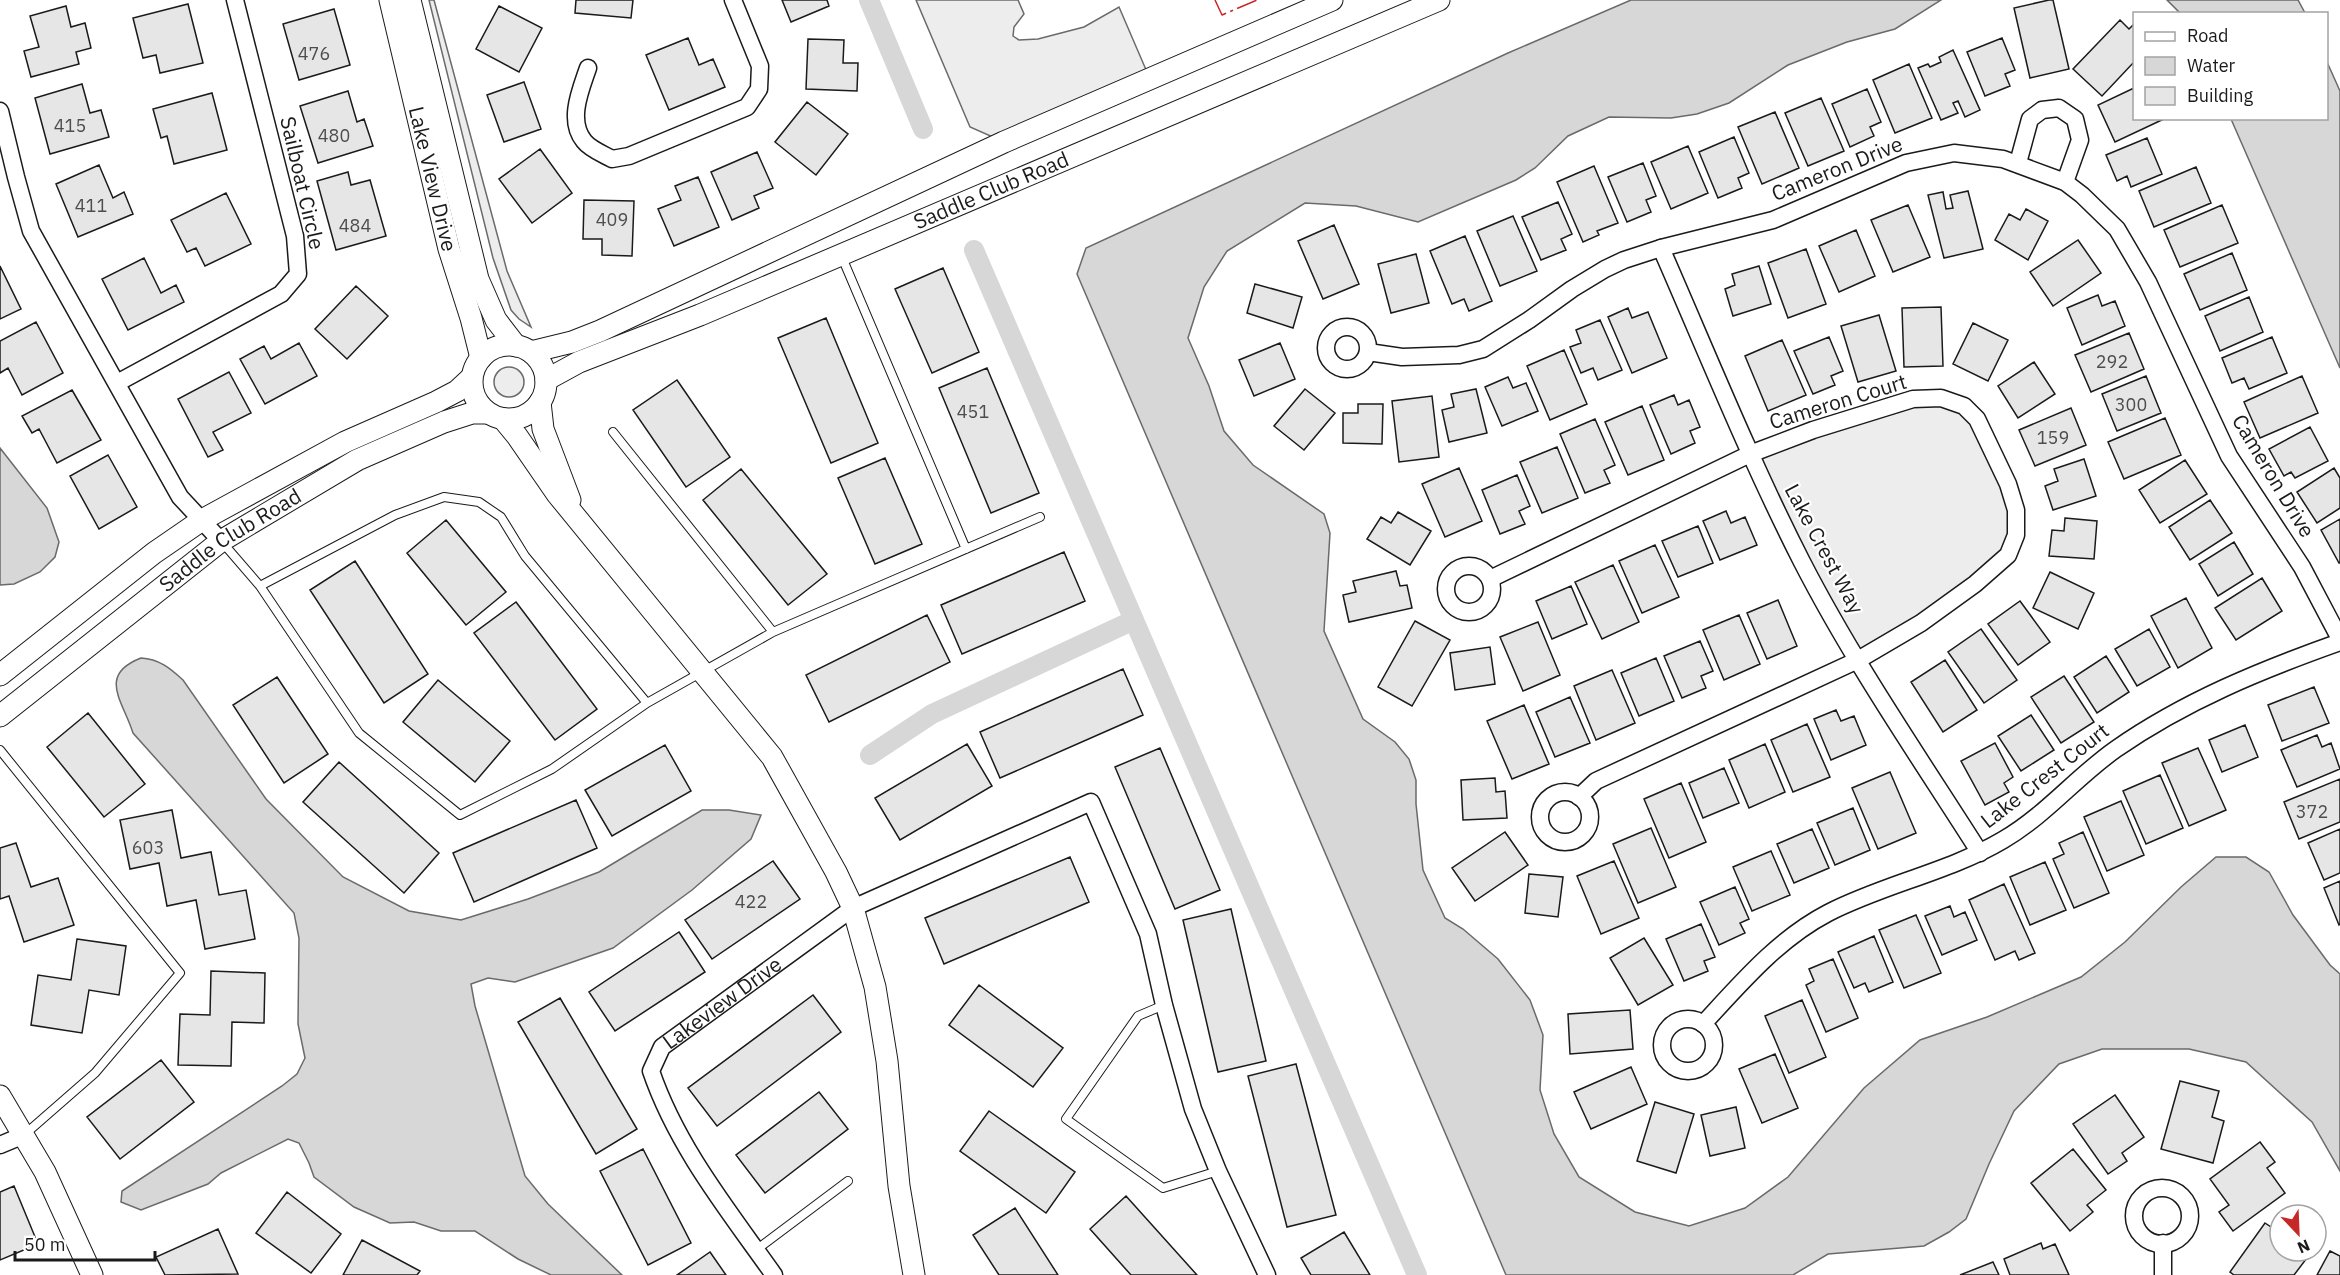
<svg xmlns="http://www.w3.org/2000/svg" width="2340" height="1275" font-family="'IBM Plex Sans',sans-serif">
  <rect width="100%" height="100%" fill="#fff"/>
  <path fill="#ededed" stroke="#6a6a6a" stroke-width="1.5" d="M429,0H434L507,271L531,327L519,319L511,310L493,258Z
    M916,0H1018L1024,14L1014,27L1013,36L1019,40L1038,39L1084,27L1119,7L1150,79L1004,142L970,127Z
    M494 382a15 15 0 1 1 30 0a15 15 0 1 1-30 0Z
    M1913,399L1964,406L2008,484V555L1858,660L1750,454Z"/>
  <path fill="#d7d7d7" stroke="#6a6a6a" stroke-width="1.5" d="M1631,0H1941L1895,29L1847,42L1788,65L1729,103L1697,114L1671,118L1609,117L1568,136L1535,168L1516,180L1418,222L1356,206L1305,203L1227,251L1204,287L1188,338L1209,386L1224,431L1253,465L1324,514L1330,533L1324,631L1363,719L1395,742L1409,759L1416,780V804L1423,870L1445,918L1463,929L1498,959L1530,1000L1543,1035L1540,1090L1554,1134L1579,1177L1635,1212L1689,1226L1745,1208L1788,1177L1864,1088L1920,1040L1987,1017L2081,977L2125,942L2181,887L2216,857H2246L2269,872L2293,915L2330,965L2340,974V1171L2312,1122L2246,1062L2189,1049H2102L2059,1064L2014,1111L1989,1164L1966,1219L1949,1232L1924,1246L1828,1254L1793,1275H1506L1077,274L1086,248L1508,53Z
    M2167,0H2298L2305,13H2180Z
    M2327,62L2340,91V368L2231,119L2326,118Z
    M0,448L47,508L59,542L55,557L40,572L14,584L0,585Z
    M141,658C159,659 170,668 183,680L266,799L343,877L409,911L461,920L528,899L599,872L702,810H729L761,815L751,839L692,890L613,948L515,982L488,978L471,984L475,1006L525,1176L548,1204L622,1275H551L518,1259L475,1231H441L414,1222L390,1223L354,1207L314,1177L309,1163L299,1143L288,1139L221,1173L208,1184L141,1210L121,1202L122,1191L282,1086L297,1074L305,1058L298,1024L299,938L294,913L133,733C123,701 97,675 141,658Z"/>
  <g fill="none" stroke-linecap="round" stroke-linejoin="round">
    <path stroke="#d7d7d7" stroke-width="20" d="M869,0L923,129
      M974,250L1417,1275
      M870,755L932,714L1134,620"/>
  </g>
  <path fill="#e6e6e6" stroke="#1a1a1a" stroke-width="1.5" d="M576,0H633L631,18L575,13Z
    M782,0H827L829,6L791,22Z
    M2049,0H2053L2069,69L2030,78L2014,8Z
    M188,4L203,63L160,73L156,55L143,58L133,18Z
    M66,6L71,27L85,23L91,48L76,52L79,64L31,77L24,51L39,47L30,16Z
    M499,6L542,28L519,72L476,49Z
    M334,9L350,65L299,80L283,24Z
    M2120,20L2129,29L2134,24V62L2102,96L2073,69Z
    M688,38L699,65L713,59L725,87L669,110L646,55Z
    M2002,38L2015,70L2005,74L2010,86L1985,96L1967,52Z
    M808,39L844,40L843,63H858L857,91L806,89Z
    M1953,50L1980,110L1965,117L1958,101L1953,103L1958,113L1941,120L1918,68L1928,64L1930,67L1941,62L1939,57Z
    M1909,64L1932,118L1895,133L1873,80Z
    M524,82L541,129L504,142L487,95Z
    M82,84L90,113L101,110L109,137L50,154L35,98Z
    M2134,88V118H2166L2115,142L2098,105Z
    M1867,89L1881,122L1870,127L1874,136L1850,147L1832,104Z
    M348,91L357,122L364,119L373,146L318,163L300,106Z
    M212,93L227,150L174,164L167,136L161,138L153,109Z
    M1821,98L1844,151L1808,166L1785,113Z
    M807,102L848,134L816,175L775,142Z
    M1775,112L1799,168L1762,184L1738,127Z
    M1734,137L1749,173L1738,178L1742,188L1718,198L1699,152Z
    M2147,138L2162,174L2131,187L2127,176L2117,181L2106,155Z
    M1688,146L1708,193L1671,209L1651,162Z
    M540,149L572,193L532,223L499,179Z
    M757,152L773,188L754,196L759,208L732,220L711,172Z
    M1643,163L1656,196L1646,200L1651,212L1627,222L1608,177Z
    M99,165L113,198L124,192L133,214L78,237L56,184Z
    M1594,166L1618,223L1597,231L1599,235L1583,242L1557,182Z
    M2196,167L2211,203L2154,227L2139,191Z
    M348,172L351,185L370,180L386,236L336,250L317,181Z
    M698,177L719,227L674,246L658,209L681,200L675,186Z
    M1968,191L1983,249L1944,258L1928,195L1943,192L1946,209L1953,208L1950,195Z
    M226,193L251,244L205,266L196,248L187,252L171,220Z
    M584,200L634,201L632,256L602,255V239H583Z
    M1558,202L1572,234L1561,239L1566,250L1541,260L1522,217Z
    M1908,205L1930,257L1893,272L1871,220Z
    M2222,205L2238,243L2180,267L2164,230Z
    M2026,209L2048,221L2028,260L1995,240L2009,214L2020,220Z
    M1513,216L1537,271L1500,286L1477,231Z
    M1334,225L1359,284L1323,299L1298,241Z
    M1856,230L1875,276L1839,292L1819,246Z
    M1465,236L1492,301L1469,311L1464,299L1452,304L1430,251Z
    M2078,240L2101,273L2053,306L2030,272Z
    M1806,249L1826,304L1788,318L1768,263Z
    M2232,253L2247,290L2200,310L2184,274Z
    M1416,254L1429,303L1391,313L1378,264Z
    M144,258L161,293L176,285L184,302L128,330L102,279Z
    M0,266L21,309L0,319Z
    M1759,266L1771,304L1733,316L1725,289L1735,285L1732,274Z
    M943,268L979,352L932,373L895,289Z
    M1255,284L1302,297L1293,328L1247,313Z
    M356,286L388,316L347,359L315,329Z
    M2098,295L2102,306L2115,301L2125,326L2082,345L2067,308Z
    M2249,297L2263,332L2220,351L2205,316Z
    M1941,307L1943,366L1904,367L1902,308Z
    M1628,308L1632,318L1648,312L1667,358L1632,373L1608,317Z
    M1879,315L1896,371L1858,382L1841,326Z
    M826,318L878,443L831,463L778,338Z
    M1600,320L1622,370L1598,380L1593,368L1581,373L1570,347L1581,343L1576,330Z
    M36,322L63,373L22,395L8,368L0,373V341Z
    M1973,323L2008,340L1988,381L1953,364Z
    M2129,333L2144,369L2091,392L2075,355Z
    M1829,337L1843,371L1831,376L1835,385L1813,394L1794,351Z
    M2272,337L2287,373L2249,389L2244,378L2232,383L2222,358Z
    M1782,340L1806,395L1768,411L1745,356Z
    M299,343L317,376L265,404L240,359L264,346L271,359Z
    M1280,343L1295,379L1254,396L1239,360Z
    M1564,350L1587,404L1550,420L1527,366Z
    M2034,362L2055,394L2018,418L1998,386Z
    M987,368L1039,493L991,513L939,388Z
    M229,372L251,413L213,432L223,450L208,457L178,399Z
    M2146,376L2161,413L2117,431L2102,394Z
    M2302,376L2318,413L2260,438L2244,402Z
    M1508,377L1513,388L1526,383L1538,411L1502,426L1485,387Z
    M677,380L730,457L686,487L633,410Z
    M1305,389L1335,413L1304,450L1274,426Z
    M1476,389L1487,433L1449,442L1442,410L1454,407L1451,394Z
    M72,390L101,440L57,463L39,429L32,433L22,416Z
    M1674,395L1678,405L1689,400L1700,427L1690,431L1695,443L1671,454L1650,405Z
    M1432,396L1439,457L1399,462L1392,401Z
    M1358,404H1383L1382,444L1343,443V413H1358Z
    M1642,406L1664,460L1628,475L1605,422Z
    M2071,408L2086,445L2035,466L2019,430Z
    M2165,418L2181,455L2124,479L2108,442Z
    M1595,419L1615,465L1604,470L1610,483L1585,493L1560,434Z
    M2310,427L2328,461L2295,478L2291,472L2284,476L2269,449Z
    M1557,447L1578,498L1542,513L1520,462Z
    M108,455L137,507L99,529L70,476Z
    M885,458L922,544L875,564L838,478Z
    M2084,459L2096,496L2053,510L2045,486L2058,481L2054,469Z
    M2185,460L2207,494L2160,523L2139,490Z
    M1459,468L1482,521L1445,537L1422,484Z
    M2334,468L2340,478V508L2317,523L2297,492Z
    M741,469L827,574L788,605L703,500Z
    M1517,475L1530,506L1519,511L1525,524L1500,534L1482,490Z
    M2210,500L2232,533L2190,560L2169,527Z
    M1726,511L1731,523L1745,517L1757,545L1720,560L1703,521Z
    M1398,512L1431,531L1410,565L1367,539L1381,517L1391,523Z
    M2065,518L2097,521L2094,559L2049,556L2052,530L2064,531Z
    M2340,519V563H2339L2321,530Z
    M446,520L506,592L466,625L407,553Z
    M1698,526L1713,563L1678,577L1662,541Z
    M2234,542L2253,574L2218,596L2199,564Z
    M1655,545L1679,597L1642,613L1619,561Z
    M1064,552L1085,601L962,654L941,605Z
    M355,561L428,674L384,703L310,590Z
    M1613,565L1639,622L1602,639L1575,582Z
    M1396,571L1400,586L1407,585L1412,608L1349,622L1343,595L1356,592L1353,581Z
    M2050,572L2094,593L2078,629L2033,608Z
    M2262,578L2282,611L2236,640L2215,608Z
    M1571,586L1587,624L1552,639L1536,601Z
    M2186,598L2212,648L2178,668L2151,616Z
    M1778,600L1797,646L1767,659L1747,613Z
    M2020,601L2050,642L2018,665L1988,624Z
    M516,602L597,709L555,740L474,633Z
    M927,615L950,662L829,722L806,675Z
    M1739,615L1760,664L1724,680L1703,630Z
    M1415,621L1450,640L1412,706L1378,687Z
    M1538,622L1560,675L1523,691L1500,637Z
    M1981,629L2017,680L1984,703L1948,652Z
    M2149,629L2170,667L2137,686L2115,649Z
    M1700,641L1713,671L1701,676L1706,688L1682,698L1664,656Z
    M1490,647L1495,684L1455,690L1450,653Z
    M2106,656L2129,692L2097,713L2074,677Z
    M1656,658L1674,701L1639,716L1621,673Z
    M1945,660L1977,710L1943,732L1911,682Z
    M1123,669L1143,715L1000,778L980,732Z
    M1612,670L1635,723L1596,740L1574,686Z
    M2064,676L2094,722L2061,743L2031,697Z
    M277,677L328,754L284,783L233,705Z
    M438,680L510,741L475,782L403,722Z
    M2314,687L2329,723L2282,741L2268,705Z
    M1570,697L1590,743L1555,757L1536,712Z
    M1524,705L1549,764L1512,779L1487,721Z
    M1836,710L1841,721L1854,716L1866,745L1831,760L1814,719Z
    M88,713L145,784L104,817L47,747Z
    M2031,715L2054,750L2021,771L1998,736Z
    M1807,724L1830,777L1793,792L1771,740Z
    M2245,725L2258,757L2222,772L2209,740Z
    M2317,735L2322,747L2331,743L2340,769L2297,787L2281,750Z
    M1995,743L2013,777L2004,783L2009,792L1985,805L1961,761Z
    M967,744L992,786L900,840L875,798Z
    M1765,744L1785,792L1749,808L1729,760Z
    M665,745L691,791L612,836L585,790Z
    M1160,748L1220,890L1175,909L1115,767Z
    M2198,748L2226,810L2189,826L2162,763Z
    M339,762L439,853L404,893L303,802Z
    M1724,768L1739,803L1703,818L1689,783Z
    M1890,772L1916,833L1878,849L1852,788Z
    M2160,775L2183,828L2146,844L2123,791Z
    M1495,778L1496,792L1505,791L1507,818L1463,820L1461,780Z
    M2340,779V822L2299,839L2284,802Z
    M1681,783L1706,842L1669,858L1644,799Z
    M576,800L597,848L474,902L453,853Z
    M2121,801L2144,855L2107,871L2084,817Z
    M1853,808L1870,850L1835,865L1817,823Z
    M172,810L181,858L211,852L219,895L246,890L255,939L205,949L196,900L167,906L159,863L130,869L120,820Z
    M1651,828L1676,887L1638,903L1613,844Z
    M1812,829L1829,868L1794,883L1777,844Z
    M2340,829V873L2324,880L2308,843Z
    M1505,832L1528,865L1475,901L1452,868Z
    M2083,832L2109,893L2074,908L2053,859L2064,854L2059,843Z
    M16,843L31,887L58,878L74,925L24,942L9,896L0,899V848Z
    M1771,851L1790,895L1752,911L1733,867Z
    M1070,857L1089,902L944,964L925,918Z
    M773,861L800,899L712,959L685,920Z
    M1614,861L1639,918L1601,934L1577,876Z
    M2045,862L2066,910L2030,925L2010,877Z
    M1529,874L1563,877L1558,917L1525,913Z
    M2340,881V924L2339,925L2324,888Z
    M2004,884L2035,953L2019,960L2015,951L1995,960L1969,900Z
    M1735,887L1749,919L1740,923L1745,933L1719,945L1700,902Z
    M1950,906L1954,917L1965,912L1977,940L1942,955L1925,916Z
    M1231,909L1266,1061L1218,1072L1183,920Z
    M1916,915L1941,973L1904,988L1879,930Z
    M1701,924L1715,957L1704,961L1708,971L1684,981L1666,939Z
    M679,932L705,972L615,1031L589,992Z
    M1874,936L1893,982L1869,992L1865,983L1854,988L1838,952Z
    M1644,938L1673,985L1638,1005L1610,958Z
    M77,939L126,946L119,995L89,990L82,1033L31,1025L38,975L71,980Z
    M1833,959L1858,1018L1826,1032L1806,985L1814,981L1809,969Z
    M211,971L265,973L264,1023L232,1022L231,1066L178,1065L180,1014L210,1015Z
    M979,985L1063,1048L1033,1087L949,1025Z
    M813,995L841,1032L717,1126L688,1088Z
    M560,998L637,1129L596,1154L518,1022Z
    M1802,1000L1826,1057L1789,1073L1765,1016Z
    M1630,1010L1633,1049L1570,1054L1568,1014Z
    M1775,1054L1798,1108L1762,1123L1739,1069Z
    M161,1060L194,1102L120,1159L87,1117Z
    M1296,1064L1336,1215L1287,1227L1248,1076Z
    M1631,1067L1647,1104L1591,1129L1574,1092Z
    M2180,1081L2219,1091L2212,1117L2224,1121L2213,1163L2161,1149Z
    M819,1092L848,1129L765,1193L736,1155Z
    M2115,1095L2144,1137L2122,1153L2127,1161L2108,1174L2073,1124Z
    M1655,1102L1694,1114L1676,1173L1637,1161Z
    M1736,1107L1745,1148L1710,1156L1701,1115Z
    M989,1111L1075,1172L1046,1213L960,1151Z
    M2260,1142L2275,1162L2267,1168L2285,1193L2233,1231L2219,1212L2229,1205L2210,1179Z
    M643,1149L691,1243L648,1265L600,1171Z
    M2073,1149L2106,1190L2087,1205L2093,1212L2070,1231L2031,1183Z
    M14,1186L38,1244L0,1260V1192Z
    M287,1192L341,1234L311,1273L256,1233Z
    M1126,1196L1197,1275H1131L1090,1229Z
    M1015,1208L1058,1275H999L973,1235Z
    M2265,1223L2280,1233V1251H2306L2310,1254L2294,1275H2234L2230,1272Z
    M218,1229L238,1274L165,1275L156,1257Z
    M1344,1232L1370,1275H1311L1301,1258Z
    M362,1240L420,1271L417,1275H343Z
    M2041,1243L2043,1249L2055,1244L2069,1275H2010L2004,1259Z
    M2330,1251L2340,1256V1275H2317Z
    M710,1252L726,1275H677Z
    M1993,1262L1999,1275H1960Z"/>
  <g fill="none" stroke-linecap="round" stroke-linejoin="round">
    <g stroke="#1a1a1a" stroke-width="10">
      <path id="service" d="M841,255L966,549
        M613,432L773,632
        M222,542L260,586L359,733L460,815L552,769L647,703L773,632L1040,517
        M260,586L395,515L444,497L479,502L501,517L525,556L647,703
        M0,750L180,973L95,1073L24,1135
        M1164,1005L1138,1016L1066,1119L1163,1188L1218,1171
        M756,1250L848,1181"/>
    </g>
    <g stroke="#1a1a1a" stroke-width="19">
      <g id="minor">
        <path d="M588,68C581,89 567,120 584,141C590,149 603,154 612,159L629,156L747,107L759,89L760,66L733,0"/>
        <path d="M0,111L16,177L31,231L180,497L221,541"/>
        <path d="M2018,163L2030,119L2042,110L2059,108L2075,119L2080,140L2065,182"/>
        <path d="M1661,248C1707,353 1750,460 1802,562C1854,663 1919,757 1980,853"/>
        <circle cx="1347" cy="348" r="21"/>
        <path d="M1368,352L1402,357L1459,355L1483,349L1529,320L1572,289L1605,269L1624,260L1661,248L1773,220L1906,163L1954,153L2003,159L2065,182L2082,195L2117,229L2148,282L2229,456L2302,567L2340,639"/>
        <path d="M117,383L281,294L298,274L295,236L235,0"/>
        <circle cx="1469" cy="589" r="23"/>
        <path d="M1490,579L1750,454L1813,430L1913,399L1941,398L1964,406L1977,419L2008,484L2016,510V535L2008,555L1975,584L1921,623L1858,660L1596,781L1579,797"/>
        <circle cx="1565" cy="817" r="25"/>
        <circle cx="1688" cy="1045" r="26"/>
        <path d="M1703,1024C1741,983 1778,939 1828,913C1884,884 1949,872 2003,840C2046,815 2076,777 2116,749C2185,701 2261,670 2340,642"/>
        <path d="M0,1145L24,1135"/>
        <circle cx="2162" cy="1216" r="28"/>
        <path d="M2163,1243V1275"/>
        <path id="s1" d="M774,1275C728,1210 677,1147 651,1071L662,1047L853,908L1091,802L1148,934L1164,1005L1193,1109L1218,1171L1267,1275"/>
      </g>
    </g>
    <g stroke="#1a1a1a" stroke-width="23">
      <g id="tertiary">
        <path id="s2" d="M390,0L449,249L471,318L481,358"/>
        <path d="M410,0L478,279L496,320L516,346"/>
        <circle cx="509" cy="382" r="37"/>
        <path d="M531,352L572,342L600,331L1004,142L1332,0"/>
        <path id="s3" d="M546,380L579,362L700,315L1439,0"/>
        <path d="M540,402L543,429L570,500"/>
        <path d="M503,419L517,436L557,494L772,757L836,872L853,908L875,987L887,1061L899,1186L914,1275"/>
        <path d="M0,675L154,553L202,520L345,442L436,402L457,391L471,378"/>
        <path id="s4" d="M0,716L221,541L357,460L444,422L472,413H487"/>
        <path d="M0,1096L45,1172L92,1275"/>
      </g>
    </g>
    <use href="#service" stroke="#fff" stroke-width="8"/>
    <use href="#minor" stroke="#fff" stroke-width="16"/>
    <use href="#tertiary" stroke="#fff" stroke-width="21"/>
    <path stroke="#c62828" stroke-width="1.5" stroke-dasharray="21 4.5 3 4.5" stroke-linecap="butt" d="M1215,0L1222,15L1257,0"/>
  </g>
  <g text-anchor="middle" stroke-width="4.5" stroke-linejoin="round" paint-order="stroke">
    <g font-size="18" fill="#4d4d4d">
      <text x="314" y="60">476</text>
      <text x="70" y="132">415</text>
      <text x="334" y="142">480</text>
      <text x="91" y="212">411</text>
      <text x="612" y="226">409</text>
      <text x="355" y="232">484</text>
      <text x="2112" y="368">292</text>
      <text x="2131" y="411">300</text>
      <text x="973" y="418">451</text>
      <text x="2053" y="444">159</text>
      <text x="2312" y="818">372</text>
      <text x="148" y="854">603</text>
      <text x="751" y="908">422</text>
    </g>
    <g font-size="21" fill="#1a1a1a" stroke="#fff">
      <text transform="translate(1837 169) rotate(-22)" y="7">Cameron Drive</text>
      <text dy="7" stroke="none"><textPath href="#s2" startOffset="184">Lake View Drive</textPath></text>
      <text transform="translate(302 183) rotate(77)" y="7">Sailboat Circle</text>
      <text dy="7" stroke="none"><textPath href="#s3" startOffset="484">Saddle Club Road</textPath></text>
      <text transform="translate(1838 402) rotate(-17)" y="7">Cameron Court</text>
      <text transform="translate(2273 476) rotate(59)" y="7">Cameron Drive</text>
      <text dy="7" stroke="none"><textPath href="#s4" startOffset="290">Saddle Club Road</textPath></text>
      <text transform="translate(1824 549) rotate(62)" y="7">Lake Crest Way</text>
      <text transform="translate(2045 776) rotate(-38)" y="7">Lake Crest Court</text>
      <text dy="7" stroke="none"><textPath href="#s1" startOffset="340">Lakeview Drive</textPath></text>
    </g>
  </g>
  <rect x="2133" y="12" width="195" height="108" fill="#ffffff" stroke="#a3a3a3" stroke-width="1.5"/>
  <rect x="2145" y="32" width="30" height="9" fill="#ffffff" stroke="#a3a3a3" stroke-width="1.5"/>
  <text x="2187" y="42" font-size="18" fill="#1a1a1a">Road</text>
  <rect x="2145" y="57" width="30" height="18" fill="#d7d7d7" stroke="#a3a3a3" stroke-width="1.5"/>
  <text x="2187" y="72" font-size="18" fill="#1a1a1a">Water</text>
  <rect x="2145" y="87" width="30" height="18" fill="#e6e6e6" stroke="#a3a3a3" stroke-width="1.5"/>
  <text x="2187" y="102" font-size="18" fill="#1a1a1a">Building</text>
  <g transform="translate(2298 1233) rotate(157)"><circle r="28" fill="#ffffff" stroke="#a3a3a3" stroke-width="1.5"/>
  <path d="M0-4.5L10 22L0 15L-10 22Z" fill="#c62828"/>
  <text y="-9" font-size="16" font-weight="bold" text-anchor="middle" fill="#1a1a1a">N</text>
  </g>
  <path d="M15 1251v9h140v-9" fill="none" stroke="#1a1a1a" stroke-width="3"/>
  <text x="24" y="1251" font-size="18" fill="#1a1a1a" stroke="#ffffff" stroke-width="4.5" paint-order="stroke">50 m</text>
</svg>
